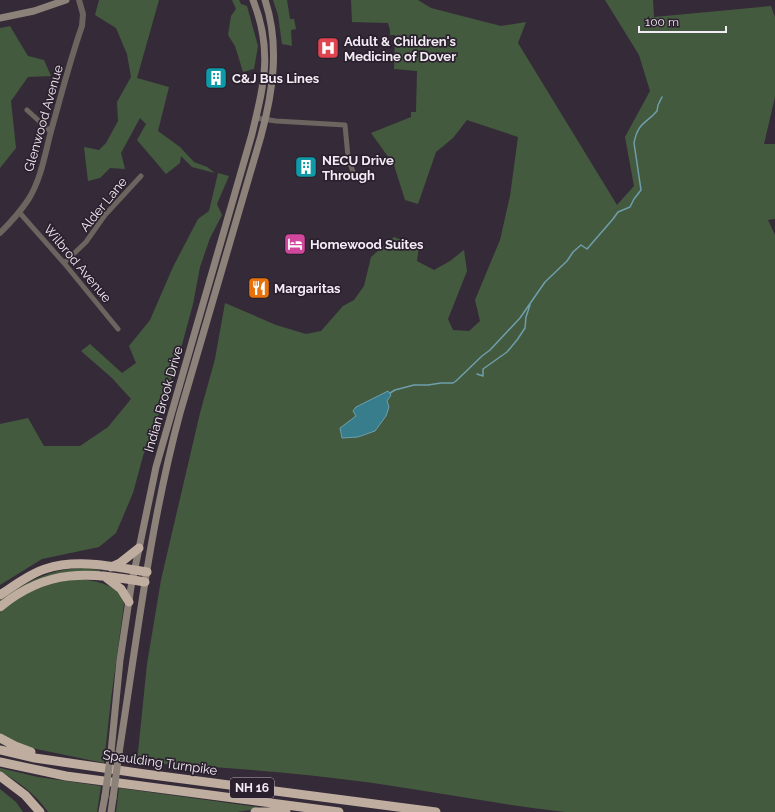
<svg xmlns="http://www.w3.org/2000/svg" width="775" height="812" font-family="Raleway,sans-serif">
  <rect width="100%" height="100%" fill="#352b38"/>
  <path fill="#445a3e" d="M99,0H159L137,78L169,87L158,131L180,147L194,162L207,167L215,173L192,167L181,156L180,163L166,174L137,140L146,124L140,118L121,153L125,169L110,168L100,178L88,181L84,147L99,150L106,143L118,121L117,102L131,77L127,54L116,28L95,15Z
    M232,0H239L241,4L247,6L258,46L254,69L243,72L235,46L228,35L231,16L236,9Z
    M273,0H287L290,19H294L296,29L291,30L292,46L282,44L278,15Z
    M351,0H418L431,8L501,26L526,22L518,43L617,205L634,186L625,137L650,91L639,55L605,0H653L654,17L771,6L775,17V97L764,144H775V219L768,220L775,235V812H565C501,805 437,792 373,783C295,772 216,767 137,762L147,664L161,580L200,413L215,359L225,303L276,325L306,334L321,331L343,306L354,300L364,286L371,257L394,237L419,247L417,261L434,270L450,261L464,250L467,271L448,319L453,330L469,331L480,321L475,300L500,240L510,196L518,137L467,120L453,138L436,152L418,204L405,200L394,165L371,133L411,117V112H416L417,71L394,69L395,35H390V30L388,23L352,22Z
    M10,26L28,56L44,60L51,76L28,77L11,101L16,148L0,168V28Z
    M218,173L229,176L217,204L222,215L210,238L200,267L193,304L180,352L163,403L143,456L133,493L116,533L99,547L42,559L0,585V424L28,418L44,446H80L108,427L131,399L112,378L81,351L90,344L122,373L136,363L129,346L150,320L173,267L198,219L209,211Z
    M86,568L100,570V572L64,573L0,604V600C30,580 49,569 86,568Z
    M80,579C96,581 121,585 124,604L111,699L104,763L17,745L0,735V613C22,591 50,582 80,579Z
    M0,768L38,777L101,786L97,812H48C36,795 19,781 0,772Z
    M119,788L258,807V809L237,812H116Z
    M0,789L16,802L23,812H0Z"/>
  <path fill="#377d8c" stroke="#6f9eac" d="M388,391L391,395L387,401L389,407L386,416L375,431L358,437L342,438L340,428L356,416L353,411L356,407Z"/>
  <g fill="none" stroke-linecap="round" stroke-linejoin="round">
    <path stroke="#6f9eac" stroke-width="1.5" d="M477,374L483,376V369L507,352L517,340L525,328L526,317L530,305
      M390,393L395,390L414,385H428L441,383H453L456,381L482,356L490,350L520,318L545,282L567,261L573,252L581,245L587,249L613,219L618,212L630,207L634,199L641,190L634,143C638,122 646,124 657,111L658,105L662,97"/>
    <path stroke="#6b645f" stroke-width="5" d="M27,110L51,132
      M256,118L276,121L345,125L348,157L355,178
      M19,212L64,263L118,329
      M64,263L86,242L105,215L141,176"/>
    <path stroke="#6b645f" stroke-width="6" d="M0,233C10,223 20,212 28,200C41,180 45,154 51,131C61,96 70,60 82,26L83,14L79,0"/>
    <path stroke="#8d8279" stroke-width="7" d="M0,18L34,11L66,0
      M111,752L120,660L131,587L156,467L252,134C264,84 273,51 253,0
      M119,753C137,639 150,524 180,413L261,136C273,92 280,45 265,0
      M102,812L105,796
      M111,812L113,798"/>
    <path stroke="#bfada0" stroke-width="9" d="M111,567L120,563L139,548
      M104,576L121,589L129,602
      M0,595C14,586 29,574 45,569C78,558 114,567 147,572
      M0,607C47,568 89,572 145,582
      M0,738L15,746L31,752
      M0,750L35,758L145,774L436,812
      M0,762L66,776L339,812
      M0,776L25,795L40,812
      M255,812H286"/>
    <path stroke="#8d8279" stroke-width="7" d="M105,796L111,752
      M113,798L119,753"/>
  </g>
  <defs>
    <g id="hospital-square" transform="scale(1.15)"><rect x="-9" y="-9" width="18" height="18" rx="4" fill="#e0444e" stroke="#2b212e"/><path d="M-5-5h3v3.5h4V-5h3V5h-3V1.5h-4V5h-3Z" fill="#fff"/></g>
    <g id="building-square" transform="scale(1.15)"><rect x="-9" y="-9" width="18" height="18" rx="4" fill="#0f9aa8" stroke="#2b212e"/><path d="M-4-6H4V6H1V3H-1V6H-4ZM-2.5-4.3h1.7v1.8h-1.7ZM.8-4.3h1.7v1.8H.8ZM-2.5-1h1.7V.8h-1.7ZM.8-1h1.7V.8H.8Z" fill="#fff"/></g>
    <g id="hotel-square" transform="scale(1.15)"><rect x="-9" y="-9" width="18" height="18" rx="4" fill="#d1479c" stroke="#2b212e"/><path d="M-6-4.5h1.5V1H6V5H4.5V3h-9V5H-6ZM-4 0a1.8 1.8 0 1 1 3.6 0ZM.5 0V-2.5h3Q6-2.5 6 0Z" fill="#fff"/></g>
    <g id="restaurant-square" transform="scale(1.15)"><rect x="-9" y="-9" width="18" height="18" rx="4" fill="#e8710a" stroke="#2b212e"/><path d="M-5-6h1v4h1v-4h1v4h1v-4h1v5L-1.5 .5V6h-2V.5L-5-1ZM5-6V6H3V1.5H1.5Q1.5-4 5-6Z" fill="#fff"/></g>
  </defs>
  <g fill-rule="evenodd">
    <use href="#hospital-square" x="328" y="48"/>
    <use href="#building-square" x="216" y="78"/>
    <use href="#building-square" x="306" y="167"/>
    <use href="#hotel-square" x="295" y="244"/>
    <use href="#restaurant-square" x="259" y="288"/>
  </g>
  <g text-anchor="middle" stroke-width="3.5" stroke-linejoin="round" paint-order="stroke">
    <rect fill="#2b212e" stroke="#b7afb9" stroke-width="1" x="230" y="778" width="44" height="20" rx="3"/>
    <g font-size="12" font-weight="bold" fill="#f3ecf5">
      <text x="252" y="792">NH 16</text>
    </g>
    <g font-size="13" font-weight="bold" fill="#f3ecf5" stroke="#2b212e" text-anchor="start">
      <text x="344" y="46">Adult &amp; Children's<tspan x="344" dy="15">Medicine of Dover</tspan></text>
      <text x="232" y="83">C&amp;J Bus Lines</text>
      <text x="322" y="165">NECU Drive<tspan x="322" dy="15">Through</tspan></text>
      <text x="310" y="249">Homewood Suites</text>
      <text x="274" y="293">Margaritas</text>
    </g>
    <g font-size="13" fill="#f3ecf5" stroke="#2b212e">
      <text transform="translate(43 118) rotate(-74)" y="5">Glenwood Avenue</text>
      <text transform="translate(103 204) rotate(-51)" y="5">Alder Lane</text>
      <text transform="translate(78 263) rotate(50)" y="5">Wilbrod Avenue</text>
      <text transform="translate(163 399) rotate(-74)" y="5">Indian Brook Drive</text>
      <text transform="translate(160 762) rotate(8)" y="5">Spaulding Turnpike</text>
    </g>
  </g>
  <path d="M639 26v6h87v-6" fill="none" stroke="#f3ecf5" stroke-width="2"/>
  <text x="645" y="26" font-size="12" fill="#f3ecf5" stroke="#2b212e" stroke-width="3" paint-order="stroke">100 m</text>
</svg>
